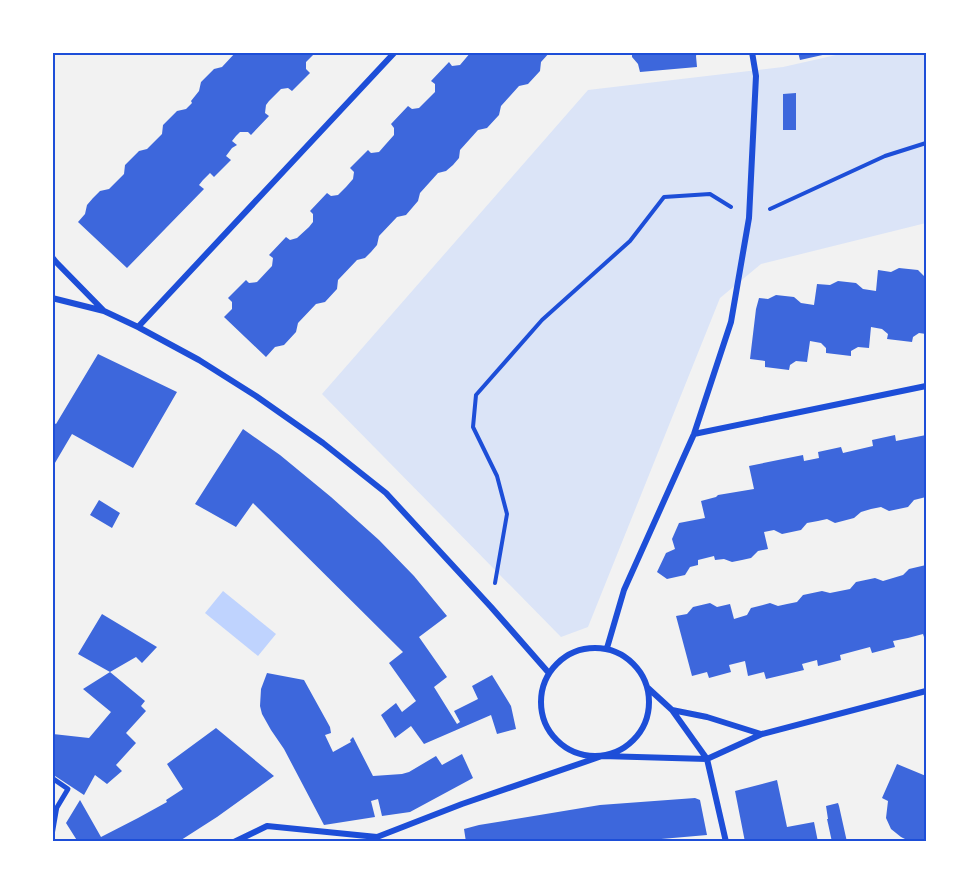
<svg xmlns="http://www.w3.org/2000/svg" width="979" height="894" font-family="Signika,sans-serif">
  <rect width="100%" height="100%" fill="#f2f2f2"/>
  <path fill="#dbe4f7" d="M845,53H926V223L761,264L720,298L588,627L561,637L322,394L588,90L783,67Z"/>
  <path fill="#bfd3fe" d="M223,591L276,634L258,656L205,613Z"/>
  <path fill="#3d67dc" d="M236,52H316L306,62V69L310,73L292,91L288,88L281,89L269,101L266,105L265,113L269,116L251,135L248,132H240L236,136L232,141L237,145L232,148L226,156L231,160L214,177L210,173L203,180L199,185L204,189L127,268L78,222L85,214L87,205L93,198L100,191L109,189L124,174L125,165L139,151L147,149L162,134L163,125L177,111L186,109L192,103L191,101L199,91L201,82L214,69L222,67Z
    M471,52H550L541,62L540,71L528,84L519,86L501,106L499,115L487,128L478,130L460,150L459,158L453,165L446,171L438,173L420,193L418,201L406,215L397,217L379,236L377,245L371,252L365,258L357,260L338,280L337,289L325,302L316,304L298,323L296,332L284,345L275,347L266,357L224,317L232,309V302L228,298L246,280L249,283L257,282L272,266L273,258L269,255L286,237L290,240L297,238L309,227L313,222V214L310,211L327,193L331,196L338,195L346,187L353,179L354,172L350,168L368,150L371,153L379,152L386,144L394,135V128L391,124L408,106L412,109L419,108L435,92V84L431,81L449,62L452,66L460,65Z
    M632,52H697L696,56L697,67L640,72L638,64L632,57Z
    M798,52H827V54L800,60Z
    M796,93V130H783V94Z
    M899,268L918,270L924,276H926V334L919,333L913,337L912,342L887,339L888,334L882,329L871,327L869,348L858,347L851,351V356L826,353V348L821,343L810,341L807,362L796,361L790,365L789,370L765,367V361L750,359L756,309L759,298L768,299L776,295L794,297L801,303L814,305L817,284L830,285L838,281L856,283L863,289L876,291L878,270L891,272Z
    M98,354L177,392L133,468L72,434L52,468V422L56,424Z
    M243,429L280,455L331,497L379,540L414,576L447,616L419,637L447,677L434,687L457,724L460,722L454,711L478,699L472,686L492,675L511,706L516,729L497,734L491,715L424,744L411,726L395,738L381,715L396,703L402,712L416,701L389,663L403,652L253,503L236,527L195,504Z
    M895,435L896,441L926,435V497L914,500L908,507L889,511L881,507L871,509L861,512L854,518L835,523L827,519L818,521L807,523L801,530L782,534L774,530L764,532L768,549L758,551L751,558L742,560L732,562L724,559L715,560L714,556L698,560V565L690,567L685,575L667,579L657,572L666,553L675,549L672,539L679,523L705,518L701,501L716,497L718,495L754,489L749,466L803,455L804,461L819,458L818,452L841,447L843,453L873,446L872,440Z
    M99,500L120,513L112,528L90,515Z
    M926,565V639L925,640L923,634L908,638L893,641L895,647L872,653L870,647L840,655L841,660L818,666L817,660L802,664L804,670L766,679L764,672L748,676L745,661L729,665L731,672L709,678L707,672L692,676L676,616L687,614L693,607L710,603L717,607L730,604L734,619L747,615L751,608L759,606L770,603L778,606L787,604L797,602L803,595L822,591L830,593L850,589L856,582L875,578L883,581L903,575L909,569Z
    M102,614L157,647L142,663L136,657L110,672L145,701L141,706L146,711L126,733L136,743L116,765L122,771L107,784L95,775L84,795L52,774V741L53,734L89,738L111,712L83,689L110,672L78,654Z
    M267,673L304,680L330,727L331,733L325,735L333,752L351,742L350,740L353,737L373,776L402,774L409,772L436,756L442,765L462,754L473,778L410,812L382,816L378,799L371,801L375,817L324,825L284,749L271,730L262,714L260,706L261,689Z
    M216,728L274,776L217,817L178,842H78L66,823L80,800L101,837L138,818L167,802L166,800L183,789L167,764Z
    M897,764L926,776V842H906L907,840L901,837L891,829L886,818L888,801L882,798Z
    M777,780L787,827L814,822L818,842H745L735,791Z
    M695,798L700,800L707,835L627,842H466L464,829L479,825L600,805Z
    M838,803L839,806L847,842H832L827,819H828L826,806Z"/>
  <g fill="none" stroke-linecap="round" stroke-linejoin="round">
    <path stroke="#1d4ed8" stroke-width="4" d="M770,209L885,156L926,143
      M495,583L507,514L497,476L473,427L476,395L542,320L630,241L664,197L710,194L731,207"/>
    <path stroke="#1d4ed8" stroke-width="5" d="M52,778L68,789L56,809"/>
    <path stroke="#1d4ed8" stroke-width="6" d="M52,257L56,262L104,311
      M52,298L104,311L138,327L199,360L256,396L323,443L386,493L491,607L548,672
      M138,327L395,52
      M694,434L926,386
      M541 702a54 54 0 1 1 108 0a54 54 0 1 1-108 0Z
      M607,648L624,590L694,434L731,322L749,218L756,76L752,52
      M648,688L672,710L707,717L761,734
      M672,710L707,759L726,842
      M52,832L56,809
      M234,842L267,826L377,837L462,804L602,756L707,759L762,734L926,691"/>
  </g>
  <rect width="979" height="894" fill="none" stroke="#ffffff" stroke-width="108"/>
  <rect x="54" y="54" width="871" height="786" fill="none" stroke="#1d4ed8" stroke-width="2"/>
</svg>
